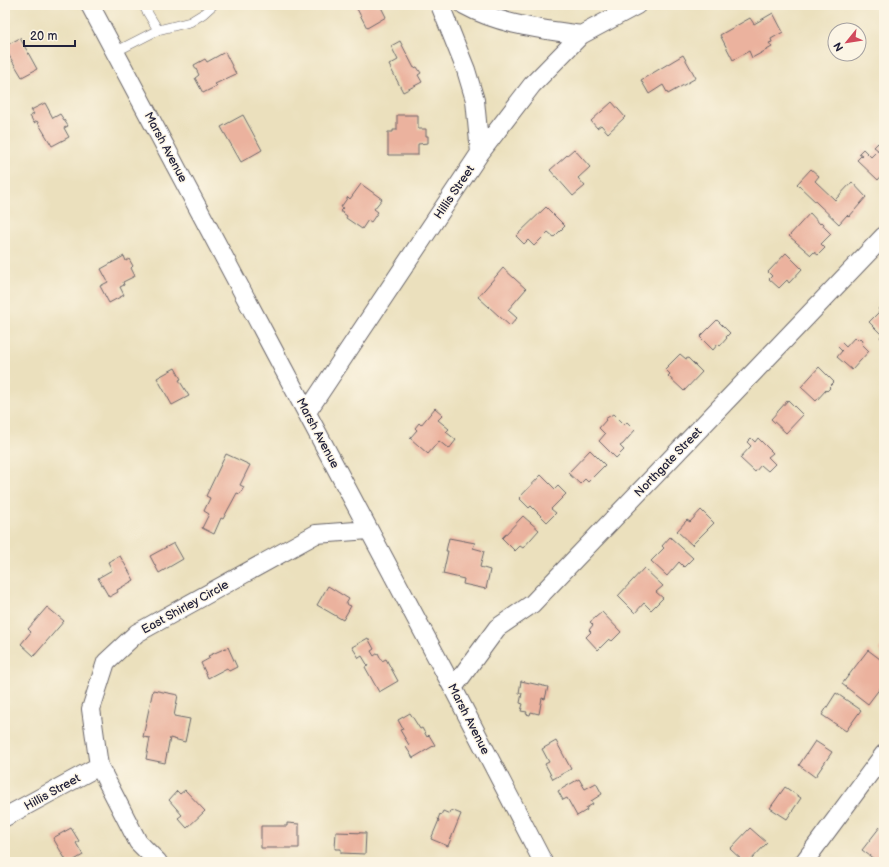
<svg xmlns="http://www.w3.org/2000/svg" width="889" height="867" font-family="'Balsamiq Sans',sans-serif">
  <rect width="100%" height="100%" fill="#fcf5e5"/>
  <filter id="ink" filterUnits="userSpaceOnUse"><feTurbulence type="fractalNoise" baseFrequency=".025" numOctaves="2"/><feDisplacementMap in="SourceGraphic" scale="8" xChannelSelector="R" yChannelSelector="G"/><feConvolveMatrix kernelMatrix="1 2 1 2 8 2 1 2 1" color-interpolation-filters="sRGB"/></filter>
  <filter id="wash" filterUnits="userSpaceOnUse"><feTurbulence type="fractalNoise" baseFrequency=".012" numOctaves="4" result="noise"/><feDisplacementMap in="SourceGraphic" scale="16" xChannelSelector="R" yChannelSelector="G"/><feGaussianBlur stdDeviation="0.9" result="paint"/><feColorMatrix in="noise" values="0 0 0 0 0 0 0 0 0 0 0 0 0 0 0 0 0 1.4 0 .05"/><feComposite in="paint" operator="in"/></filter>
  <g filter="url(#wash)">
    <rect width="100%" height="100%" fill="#ebe0bd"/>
    <g id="blocks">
      <path fill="#ebb29e" d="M355,5H380L386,17L367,28Z
        M773,13L783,32L771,39L772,42L769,43L772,47L752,58L749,51L733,60L720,35L750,18L754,24Z
        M20,38L37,69L22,77L5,49V46Z
        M400,41L414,68L417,67L421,73L418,75L422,82L403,92L389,65L398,60L391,46Z
        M225,52L236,74L215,84L217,86L203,93L195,78L199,75L194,65L205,59L207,62Z
        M683,55L696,78L668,94L663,85L649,94L641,80Z
        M612,102L625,117L608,133L601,125L597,128L591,121Z
        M45,103L53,118L60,114L68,126L64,128L69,137L52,146L37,121L34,123L30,116L34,114L31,110Z
        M243,115L262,150L241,162L221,127Z
        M397,115H418V129H426V136H428V143L418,144V155H388V132H393V130H397Z
        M878,143L884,149V173L878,180L857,160L862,155L859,153L863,149L871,157L878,150L874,147Z
        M574,149L590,167L578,178L585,186L573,196L550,170Z
        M811,169L819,176L815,181L835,200L852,182L866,197L849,217L847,215L839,224L797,184Z
        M361,184L382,199L374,209L378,212L371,222L368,220L362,229L346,218L347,216L340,211L343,208L341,207L348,197L350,199Z
        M546,207L565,226L554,237L548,232L534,246L528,240L524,244L516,236Z
        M810,213L820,224L822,222L824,224L823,226L831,234L821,244L825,248L818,255L814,252L811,255L789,236Z
        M786,253L802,269L789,283L787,280L779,288L769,279L772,276L768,272Z
        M124,256L126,261L129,259L133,266L131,268L135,276L123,282L124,285L120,287L124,295L109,303L100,286L108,282L101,269Z
        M503,268L526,289L508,310L517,318L510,326L478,297Z
        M884,303V342L880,337L882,335L869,322L880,311L878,309Z
        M717,320L730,333L726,337L727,338L720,346L718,344L713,350L700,337Z
        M855,337L858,340L860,338L863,341L862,344L869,351L852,370L837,357L842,351L838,347L842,343L846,347Z
        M680,354L686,359L688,358L702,372L684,391L668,376L670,374L665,369Z
        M819,367L834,382L829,387L830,388L827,391L826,390L816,401L801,387Z
        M175,368L181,379L179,380L189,396L172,405L157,378Z
        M788,400L803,415L786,433L771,419Z
        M435,408L443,415L438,420L449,429L446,432L456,440L449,449L439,441L428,454L410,438L417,430L415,428L419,423L421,425Z
        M613,414L624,425L627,422L635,430L623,444L620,446L624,450L616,458L599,441L605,434L599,428L606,420L605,419Z
        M751,438L755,442L758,438L773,453L768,457L775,464L768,471L761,465L755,472L740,458L751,446L747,442Z
        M590,450L605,465L588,482L585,479L580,484L568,473Z
        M226,454L250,465L240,485L244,487L240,494L237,493L223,519L221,518L214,534L202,528L209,514L204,511L210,498L206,496Z
        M541,475L555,489L558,486L566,494L551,509L556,513L547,522L531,506L529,508L519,498Z
        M701,510L714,523L692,545L677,531L687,520L690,522Z
        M523,516L539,530L523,548L520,546L515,551L502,538Z
        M670,537L693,558L684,567L679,562L667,576L651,561L664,548L662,546Z
        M449,538L475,543L473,548L484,551L480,567L490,570L486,589L463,584L464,579L443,574L448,551H446Z
        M174,543L183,559L159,573L150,556Z
        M120,556L134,580L117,590L118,592L109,597L98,578L112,570L108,562Z
        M644,568L663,586L656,592L663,598L651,610L644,603L635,613L618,596Z
        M328,586L349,599L346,604L351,606L343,620L317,605Z
        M47,607L64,621L34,656L21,644L31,632L28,629Z
        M602,612L621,632L612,641L609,639L598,650L586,637L591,632L589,630L593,625L590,622Z
        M368,638L374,649L371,651L374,656L378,653L382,661L386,659L398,681L379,692L365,667L368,666L362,656L359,658L352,647Z
        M884,642V654L879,650Z
        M228,647L237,667L229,671L227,668L208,678L201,663L210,658L208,656Z
        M868,650L884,662V683L868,704L842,684Z
        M521,681L548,687L545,699L542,698L539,714L531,712L530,715L526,714L527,712L521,711L523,704L520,703L522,693H519Z
        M153,690L178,695L174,716L190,719L185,742L170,738L165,763L146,759L150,738L143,737Z
        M836,693L861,710L846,731L822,715Z
        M410,713L420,729L422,728L427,737L429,735L435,745L413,758L406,747L409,745L400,730L403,729L398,720Z
        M556,741L571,769L553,779L545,764L549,762L542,749Z
        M815,741L832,752L815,777L799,765Z
        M579,779L585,789L596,783L602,794L591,801L593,804L586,808L587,810L577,816L567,798L563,800L558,791Z
        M785,787L801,798L787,819L770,808Z
        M185,790L205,811L187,828L178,818L182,815L169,800L177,791L180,794Z
        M451,810L461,814L448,846L431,839L439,820L438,819L440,814L441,815L443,811L450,814Z
        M287,823L299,824V848H261V826H287Z
        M880,827L884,830V862H878L862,850Z
        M71,828L79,841L76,843L83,855L71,862H67L53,838Z
        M750,828L767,843L749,862H744L730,849Z
        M336,832L366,833L365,854L341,853V849H335Z"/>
    </g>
  </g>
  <g filter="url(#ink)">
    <use href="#blocks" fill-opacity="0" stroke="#686468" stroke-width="1"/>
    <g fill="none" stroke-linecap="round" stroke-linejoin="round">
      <g stroke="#686468" stroke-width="10">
        <path id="service" d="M143,5L158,30
          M115,52L158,30L190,22L203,14L213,5"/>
      </g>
      <g stroke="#686468" stroke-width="20">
        <path id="minor" d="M90,5L453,688L543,862
          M440,5L466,70L475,100L480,153
          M464,5C500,25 541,29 581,35
          M307,412L480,153L532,85L581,35L637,5
          M453,688L497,628L532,604L884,236
          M5,817L99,766
          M158,862L138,842L99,766L91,709L106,662L137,633L316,534L369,530
          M804,862L884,754"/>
      </g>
      <use href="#service" stroke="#fff" stroke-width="9"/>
      <use href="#minor" stroke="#fff" stroke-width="18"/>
    </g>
  </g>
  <g text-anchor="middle" stroke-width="3" stroke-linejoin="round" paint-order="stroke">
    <g font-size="12" fill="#22223b" stroke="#fcf5e5">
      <text transform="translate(166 147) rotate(62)" y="4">Marsh Avenue</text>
      <text transform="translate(454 192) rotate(-56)" y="4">Hillis Street</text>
      <text transform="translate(318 433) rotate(62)" y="4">Marsh Avenue</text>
      <text transform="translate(668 462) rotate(-46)" y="4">Northgate Street</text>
      <text transform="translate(185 607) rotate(-29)" y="4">East Shirley Circle</text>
      <text transform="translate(469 719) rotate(63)" y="4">Marsh Avenue</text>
      <text transform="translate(52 792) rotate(-29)" y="4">Hillis Street</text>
    </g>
  </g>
  <rect width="889" height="867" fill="none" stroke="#fcf5e5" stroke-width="20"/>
  <g transform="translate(847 42) rotate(240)"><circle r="19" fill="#fcf5e5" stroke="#a5a1a1"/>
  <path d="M0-3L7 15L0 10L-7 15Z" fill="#d1495b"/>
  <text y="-6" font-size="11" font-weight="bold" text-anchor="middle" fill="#22223b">N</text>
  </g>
  <path d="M24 40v6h51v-6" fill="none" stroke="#22223b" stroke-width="2"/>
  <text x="30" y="40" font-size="12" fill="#22223b" stroke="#fcf5e5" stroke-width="3" paint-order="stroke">20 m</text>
</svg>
